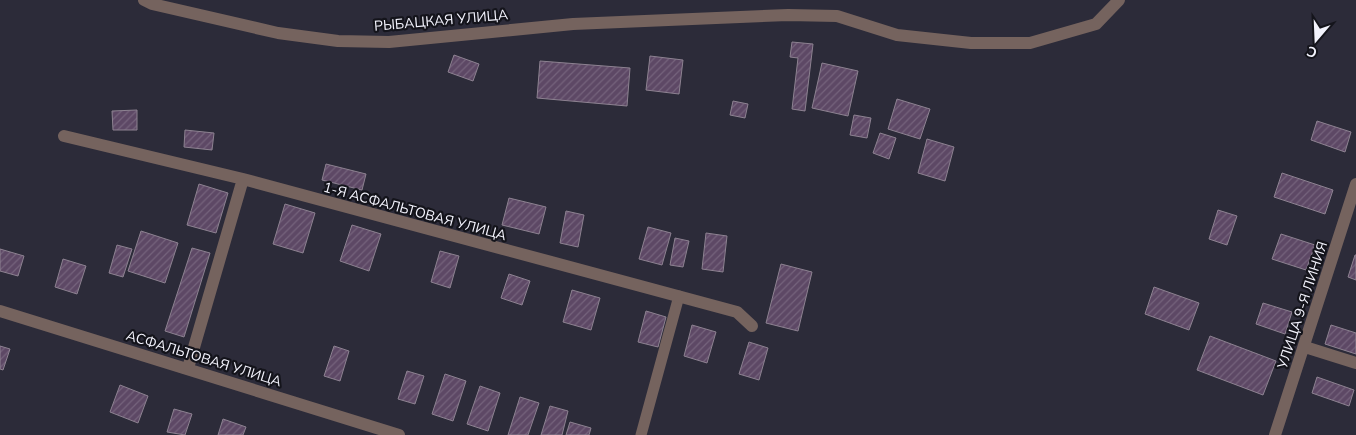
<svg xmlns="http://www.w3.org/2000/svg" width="1356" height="435" font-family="'Nunito Sans',sans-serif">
  <defs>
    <pattern id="building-hatch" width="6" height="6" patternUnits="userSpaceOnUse" patternTransform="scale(1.25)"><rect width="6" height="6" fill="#5d4865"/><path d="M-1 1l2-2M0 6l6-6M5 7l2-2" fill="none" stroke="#75637c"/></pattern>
  </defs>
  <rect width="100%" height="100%" fill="#2c2b39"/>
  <path fill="url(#building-hatch)" stroke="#8d8291" d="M792,42L813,44L805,111L792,109L798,58L790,57Z
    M454,55L479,64L473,81L448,72Z
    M650,56L683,60L679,94L646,90Z
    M540,61L630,68L627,106L537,98Z
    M822,63L858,71L848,116L812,108Z
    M897,99L930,109L920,139L888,129Z
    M733,101L748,104L745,118L730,115Z
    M137,110V130H113L112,111Z
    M854,115L871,118L867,138L850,135Z
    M1317,121L1351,132L1345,152L1311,140Z
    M185,130L214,133L212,150L184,147Z
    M880,133L896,138L889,159L873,153Z
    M927,139L954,147L945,181L918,173Z
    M326,164L366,174L362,190L322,180Z
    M1282,173L1333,190L1325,214L1274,197Z
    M199,184L228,193L216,233L187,225Z
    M509,198L546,207L539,234L502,225Z
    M285,204L315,213L303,253L273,244Z
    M1218,210L1237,216L1227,245L1209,239Z
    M566,211L584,215L578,247L560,243Z
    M352,225L381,234L369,271L340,261Z
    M648,227L671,233L662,265L639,259Z
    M141,231L178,243L165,283L128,271Z
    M706,233L727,236L723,272L702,269Z
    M1281,234L1315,245L1306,270L1272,259Z
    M675,238L689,241L683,267L670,265Z
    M117,245L132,249L123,277L109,273Z
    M192,248L210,253L184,337L165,331Z
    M0,249L24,256L18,276L0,271Z
    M440,251L459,256L450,288L431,282Z
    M1355,255H1356V280L1348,277Z
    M63,259L86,266L77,294L55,287Z
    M781,264L812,272L798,331L766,323Z
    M509,274L530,281L522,305L501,298Z
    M1154,287L1199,303L1189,330L1145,314Z
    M572,290L600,298L591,330L563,322Z
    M1263,303L1292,312L1285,334L1256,324Z
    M646,311L666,317L658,347L638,342Z
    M692,325L716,332L707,363L684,356Z
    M1331,325L1356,333V354L1325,344Z
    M1210,336L1276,361L1263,395L1197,370Z
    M749,342L768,348L759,380L739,374Z
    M0,346L10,349L3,370L0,369Z
    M334,346L349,351L340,381L324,376Z
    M407,371L424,376L415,404L398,399Z
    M445,374L466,381L453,421L432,414Z
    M1317,377L1354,390L1349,406L1312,393Z
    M120,385L148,396L138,423L110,412Z
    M480,386L500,393L488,431L467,424Z
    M520,397L539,403L528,435H508Z
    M550,406L568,411L562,435H541Z
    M174,409L192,414L185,435L167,432Z
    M223,419L246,427L243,435H218Z
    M570,422L591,428L589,435H566Z"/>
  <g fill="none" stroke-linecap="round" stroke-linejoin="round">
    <path stroke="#75635e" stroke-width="11" d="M641,435L679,296"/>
    <path stroke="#75635e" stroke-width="12" d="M144,0L152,4L278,33L338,41L389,42L573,24L788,15L837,16L897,35L971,43H1030L1096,24L1119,0
      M64,136L243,179L737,312L752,326
      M0,311L399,435
      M1305,347L1356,363
      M188,368L243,179
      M1275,435L1356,184"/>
  </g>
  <g text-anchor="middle" stroke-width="4.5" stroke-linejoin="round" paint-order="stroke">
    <g font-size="14" fill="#f3f3fd" stroke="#14141b">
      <text transform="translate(441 20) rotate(-5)" y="5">РЫБАЦКАЯ УЛИЦА</text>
      <text transform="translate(415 211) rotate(15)" y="5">1-Я АСФАЛЬТОВАЯ УЛИЦА</text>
      <text transform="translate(1302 305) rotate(-72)" y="5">УЛИЦА 9-Я ЛИНИЯ</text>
      <text transform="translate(204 358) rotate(17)" y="5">АСФАЛЬТОВАЯ УЛИЦА</text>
    </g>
  </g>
  <g transform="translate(1316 40) rotate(199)" stroke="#14141b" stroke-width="4" paint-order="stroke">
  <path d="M0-4L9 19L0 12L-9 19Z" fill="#f3f3fd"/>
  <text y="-8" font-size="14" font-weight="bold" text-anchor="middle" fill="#f3f3fd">С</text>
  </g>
</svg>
